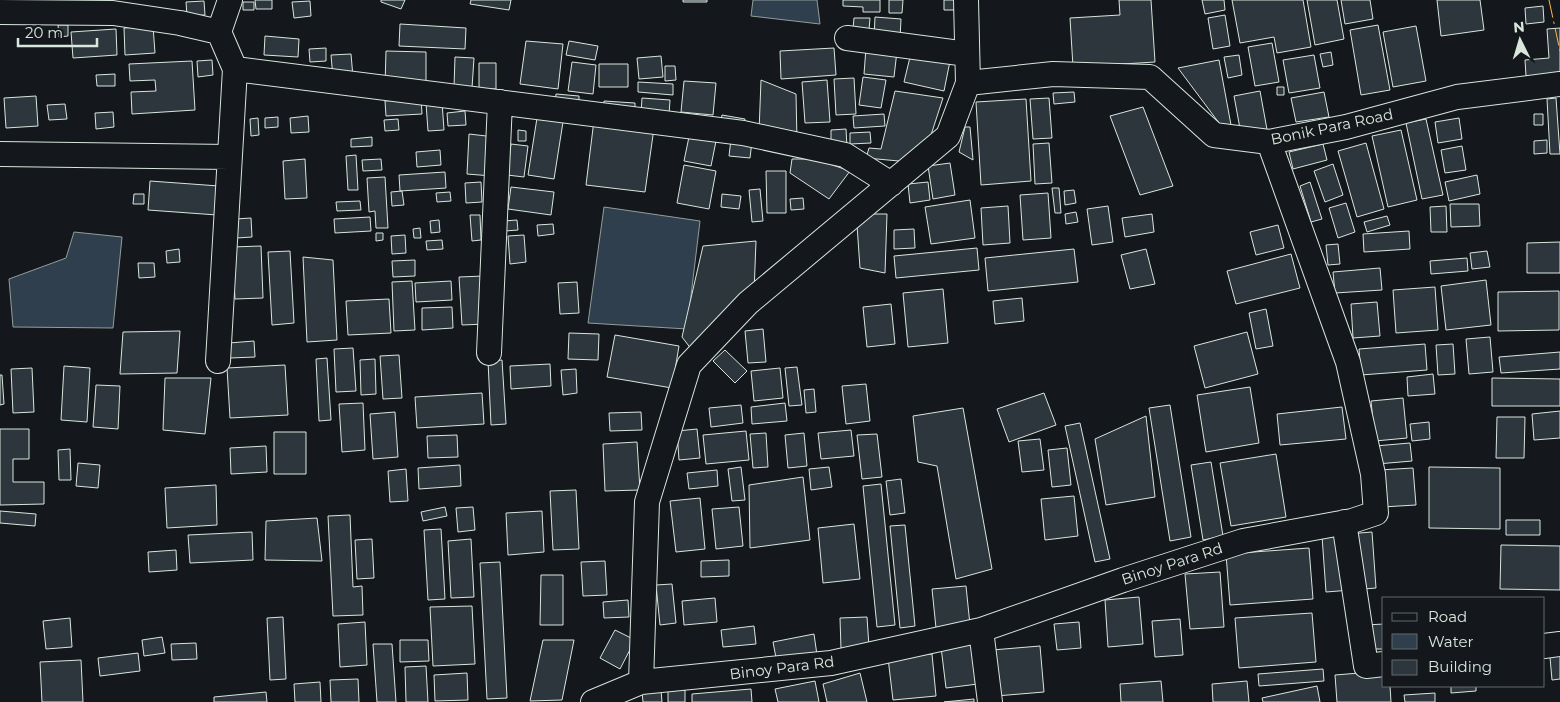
<svg xmlns="http://www.w3.org/2000/svg" width="1560" height="702" font-family="Montserrat,sans-serif">
  <rect width="100%" height="100%" fill="#14181c"/>
  <path fill="#2f3f4d" stroke="#939e99" d="M753,0H817L820,24L751,16Z
    M604,207L700,221L687,329L588,323Z
    M74,232L122,237L113,328L13,327L9,279L66,258Z"/>
  <path fill="#2c363c" stroke="#d8e6dc" d="M255,0H272V9H256Z
    M381,0H405L401,9L381,2Z
    M471,0H511L509,10L470,4Z
    M683,0H707V2H683Z
    M843,0H880V12H863V7L843,6Z
    M889,0H903L902,13H889Z
    M944,0H958V10H944Z
    M1119,0H1151L1155,62L1073,67L1070,18L1120,15Z
    M1202,0H1224L1225,10L1205,14Z
    M1232,0H1303L1311,47L1277,53L1274,37L1240,43Z
    M1307,0H1337L1344,39L1315,45Z
    M1341,0H1370L1373,19L1345,24Z
    M1437,0H1480L1484,30L1441,36Z
    M204,1L205,15L187,16L186,2Z
    M310,1L311,16L294,18L292,2Z
    M243,2H254V10H243Z
    M1543,6L1544,22L1526,24L1525,8Z
    M1225,15L1230,46L1213,49L1208,18Z
    M875,17L901,19L900,39L874,38Z
    M854,18H870L869,30L853,29Z
    M400,24L466,28L465,49L399,46Z
    M58,25H68V36L59,37Z
    M1378,25L1390,90L1361,95L1350,30Z
    M153,26L155,53L125,55L124,28Z
    M1416,26L1426,81L1393,87L1383,32Z
    M1560,28V74L1526,76L1525,60L1549,58L1547,29Z
    M116,29L117,55L73,58L71,32Z
    M265,36L299,39L298,57L264,55Z
    M526,41L563,44L558,89L520,84Z
    M569,41L598,46L595,60L566,55Z
    M1272,43L1279,82L1255,86L1248,47Z
    M326,48V61L310,62L309,49Z
    M834,48L836,75L781,79L780,51Z
    M866,48L897,51L894,77L864,74Z
    M386,51L426,52V91L385,86Z
    M1331,52L1333,65L1323,67L1320,54Z
    M911,53L950,61L944,91L904,82Z
    M351,54L353,77L333,78L331,55Z
    M1239,55L1242,75L1228,78L1224,57Z
    M1314,55L1320,88L1289,93L1283,60Z
    M661,56L663,77L639,79L637,58Z
    M455,57L474,58L472,88L454,87Z
    M212,60L213,75L198,77L197,61Z
    M1219,60L1231,125L1222,127L1178,68Z
    M192,61L195,110L132,114L131,92L156,91L155,80L130,81L129,64Z
    M572,62L596,65L593,94L568,91Z
    M479,63H496V89H479Z
    M599,64H628V87H599Z
    M665,66H675L676,80L665,81Z
    M115,74V86H97L96,75Z
    M863,77L886,80L881,108L859,105Z
    M854,78L856,114L836,115L834,79Z
    M761,80L796,94L797,142L759,132Z
    M827,80L830,122L805,123L802,82Z
    M684,81L716,83L713,115L681,112Z
    M638,82L673,84V95L638,92Z
    M1277,87H1284V95H1277Z
    M895,91L943,98L930,138L913,153L899,161L866,158L869,148L881,149Z
    M1260,91L1268,135L1241,134L1234,96Z
    M1074,92L1075,102L1054,104L1053,93Z
    M1324,92L1329,117L1296,122L1291,98Z
    M556,94L579,96V104L555,102Z
    M36,96L38,126L6,128L4,98Z
    M421,98L422,114L386,116L385,101Z
    M642,98L670,100L669,115L641,113Z
    M1049,98L1052,138L1033,139L1030,99Z
    M1556,98L1560,154H1550L1547,99Z
    M1026,99L1031,181L981,185L976,102Z
    M604,101L635,103V115L604,112Z
    M442,102L444,130L428,131L426,103Z
    M65,104L67,119L49,120L47,105Z
    M1143,107L1173,186L1140,195L1110,116Z
    M465,111L466,125L448,126L447,113Z
    M113,112L114,127L96,129L95,113Z
    M884,114L885,126L854,128L853,116Z
    M1534,114H1543V125H1534Z
    M722,115L745,119L743,129L720,126Z
    M308,116L309,132L291,133L290,118Z
    M278,117V127L265,128V118Z
    M258,118L259,135L251,136L250,119Z
    M537,118L563,122L554,179L528,175Z
    M1459,118L1462,139L1438,143L1435,122Z
    M398,119L399,130L385,131L384,120Z
    M1426,119L1443,195L1422,199L1406,123Z
    M594,120L654,128L645,192L586,185Z
    M965,127H970L973,160L959,152Z
    M846,129L847,147H831V130Z
    M518,130L526,131V141H518Z
    M1401,130L1417,200L1388,207L1372,136Z
    M690,132L717,136L711,166L684,161Z
    M870,132L871,143L850,144V133Z
    M469,134L495,137L492,176L467,174Z
    M372,137V146L351,147V139Z
    M731,139L752,141L750,158L729,156Z
    M1547,140V153L1534,154V141Z
    M1049,143L1052,183L1035,184L1033,144Z
    M1366,143L1384,209L1357,217L1338,151Z
    M511,144L528,146L524,177L507,175Z
    M1323,144L1327,160L1293,169L1289,152Z
    M1462,146L1466,170L1445,173L1441,150Z
    M440,150L441,165L417,167L416,152Z
    M356,155L358,190H348L346,156Z
    M305,159L307,198L285,199L283,161Z
    M381,159L382,170L363,171L362,160Z
    M792,159H815L850,171L829,199L790,173Z
    M950,163L955,195L933,199L928,166Z
    M1333,164L1343,195L1325,202L1314,171Z
    M684,165L716,171L709,209L677,203Z
    M766,171H786V213H767Z
    M445,172L446,188L400,191L399,175Z
    M1477,175L1480,194L1449,201L1445,182Z
    M385,177L388,228H376L375,211L369,212L367,178Z
    M150,181L219,186L217,215L148,210Z
    M481,182L482,202L466,203L465,183Z
    M928,182L930,200L910,203L908,184Z
    M1310,182L1322,219L1311,222L1300,186Z
    M511,187L554,192L551,215L508,209Z
    M1052,188H1059L1061,213H1055Z
    M760,189L763,221L752,222L749,190Z
    M1074,190L1076,203L1065,205L1064,191Z
    M402,191L404,205L392,206L391,192Z
    M450,192L451,201L437,202L436,193Z
    M1048,193L1051,238L1023,240L1020,195Z
    M134,194H144V204H133Z
    M722,194L741,196L739,209L721,207Z
    M803,198L804,209L791,210L790,199Z
    M970,200L975,238L931,244L925,207Z
    M360,201L361,210L337,211L336,202Z
    M1346,203L1355,232L1338,238L1329,208Z
    M1450,204H1479L1480,226L1451,227Z
    M1008,206L1010,243L983,245L981,208Z
    M1108,206L1113,242L1092,245L1087,209Z
    M1446,206L1447,232H1431L1430,207Z
    M1076,212L1078,222L1066,224L1065,214Z
    M867,214H887L885,273L860,268L857,225Z
    M1152,214L1154,232L1125,237L1122,218Z
    M470,215H480L481,240L472,241Z
    M1387,216L1390,225L1367,232L1364,222Z
    M370,217L371,231L335,233L334,219Z
    M251,218L252,237L237,238L235,219Z
    M439,220L440,232L431,233L430,221Z
    M517,220L518,230L505,231L504,221Z
    M553,224L554,234L538,236L537,225Z
    M1278,225L1284,248L1256,255L1250,232Z
    M420,228L421,238H414L413,229Z
    M914,229L915,248L894,249V230Z
    M1409,231L1410,249L1364,252L1363,234Z
    M376,233H383V240L376,241Z
    M405,235L406,253L392,254L391,236Z
    M524,235L526,262L510,264L508,236Z
    M442,240L443,249L427,250L426,241Z
    M756,241L754,293L695,354L682,337L703,246Z
    M1560,242V273H1527V243Z
    M1338,244L1340,264L1328,265L1326,245Z
    M261,246L263,298L235,299L232,247Z
    M977,248L979,270L896,278L894,256Z
    M179,249L180,262L167,263L166,251Z
    M1074,249L1078,282L988,291L985,258Z
    M1146,249L1155,284L1130,289L1121,255Z
    M290,251L294,323L272,325L268,252Z
    M1487,251L1490,267L1472,269L1470,253Z
    M1291,254L1300,288L1236,304L1227,271Z
    M303,257L333,260L337,340L307,342Z
    M1467,258L1468,271L1431,274L1430,261Z
    M415,260V276L393,277L392,261Z
    M138,263H154L155,277L139,278Z
    M1380,268L1382,290L1335,293L1333,272Z
    M484,276L486,324L462,325L459,277Z
    M1486,280L1491,325L1446,330L1441,286Z
    M412,281L415,330L394,331L392,282Z
    M451,281L452,300L416,302L415,283Z
    M577,282L579,313L560,314L558,283Z
    M1435,287L1438,330L1396,333L1393,290Z
    M943,289L948,343L908,347L903,293Z
    M1559,291V330L1498,331V292Z
    M1022,298L1024,321L995,324L993,301Z
    M389,299L391,333L348,335L346,301Z
    M1377,302L1380,336L1353,338L1351,304Z
    M891,304L895,344L867,347L863,307Z
    M452,307L453,328L422,330V308Z
    M1266,309L1273,346L1256,349L1249,313Z
    M763,329L766,362L748,363L745,331Z
    M180,331L177,373L120,374L123,332Z
    M1247,332L1258,374L1205,388L1194,346Z
    M569,333L599,334L598,360L568,359Z
    M615,335L679,346L672,388L607,377Z
    M1490,337L1493,372L1469,374L1466,339Z
    M254,341L255,357L230,358L229,343Z
    M1425,344L1427,370L1361,375L1359,349Z
    M1453,344L1455,374L1438,375L1436,345Z
    M353,348L356,391L336,392L334,349Z
    M725,350L747,371L735,383L713,361Z
    M1560,352V369L1501,373L1499,357Z
    M399,355L402,398L383,399L380,356Z
    M327,358L331,420L319,421L316,359Z
    M375,359L376,394L361,395L360,360Z
    M502,360L506,424L491,425L488,361Z
    M550,364L551,386L511,389L510,366Z
    M285,365L288,415L230,418L227,368Z
    M64,366L90,368L87,422L61,420Z
    M797,367L802,405L789,406L785,368Z
    M32,368L34,412L13,413L11,369Z
    M780,368L783,398L754,401L751,371Z
    M576,369L577,393L563,395L561,370Z
    M1433,374L1435,394L1408,396L1407,377Z
    M0,375H2L4,404L0,405Z
    M165,378H211L205,434L163,430Z
    M1492,378L1560,379V406H1492Z
    M866,384L870,421L846,424L842,386Z
    M96,385L120,386L118,429L93,427Z
    M1250,387L1259,443L1206,452L1197,395Z
    M814,389L816,412L806,413L804,390Z
    M482,393L484,424L417,428L415,397Z
    M1044,393L1056,425L1009,442L997,409Z
    M1403,398L1407,438L1375,441L1371,401Z
    M363,403L365,450L342,452L339,404Z
    M785,403L787,421L752,424L751,407Z
    M741,405L743,423L711,427L709,408Z
    M1170,405L1191,537L1170,541L1149,408Z
    M1342,407L1346,439L1280,445L1277,414Z
    M963,408L992,569L956,579L937,466L918,462L913,416Z
    M1560,411V438L1534,440L1532,414Z
    M395,412L398,457L373,459L370,414Z
    M641,412L642,430L610,431L609,413Z
    M1146,416L1155,497L1106,505L1095,439Z
    M1497,417H1525L1524,458H1496Z
    M1429,422L1430,439L1412,441L1410,424Z
    M1080,423L1110,559L1095,562L1065,426Z
    M0,429H29V459H13V482H44V504L0,505Z
    M697,429L700,458L679,460L677,431Z
    M851,430L854,456L821,459L818,433Z
    M746,431L749,460L706,464L703,435Z
    M274,432H306V474H274Z
    M766,433L768,467L753,468L750,434Z
    M804,433L807,466L788,468L785,435Z
    M877,434L882,477L862,479L857,435Z
    M457,435L458,457L428,458L427,436Z
    M1040,439L1044,470L1022,472L1018,441Z
    M637,442L640,490L605,491L603,444Z
    M1410,443L1412,461L1377,464L1375,446Z
    M266,446L267,472L231,474L230,448Z
    M1067,448L1071,485L1052,487L1048,450Z
    M70,449L71,480H59L58,450Z
    M1276,454L1286,517L1231,526L1220,463Z
    M1211,462L1223,536L1203,540L1191,465Z
    M78,463L100,465L98,488L76,486Z
    M460,465L461,486L419,489L418,468Z
    M741,467L745,500L732,501L728,469Z
    M829,467L832,487L811,490L809,469Z
    M1429,467L1500,468V529L1429,528Z
    M1413,468L1416,505L1382,507L1379,470Z
    M406,469L408,501L390,502L388,471Z
    M717,470L718,486L689,489L687,473Z
    M803,477L810,540L750,548L749,485Z
    M901,479L905,513L890,515L886,481Z
    M881,484L895,625L877,627L863,486Z
    M216,485L217,525L167,528L165,488Z
    M576,490L579,549L553,550L550,491Z
    M1074,496L1078,536L1045,540L1041,499Z
    M700,498L705,549L676,552L670,501Z
    M445,507L447,516L423,521L421,512Z
    M473,507L475,530L458,532L456,508Z
    M739,507L743,546L716,549L712,509Z
    M0,511L36,514L35,526L0,523Z
    M542,511L544,552L508,555L506,513Z
    M350,515L353,587L362,586L363,615L333,616L328,516Z
    M317,518L322,561L265,560L266,521Z
    M1506,520H1540V535H1506Z
    M854,524L860,579L823,583L818,528Z
    M905,525L915,626L900,628L890,526Z
    M441,529L445,599L428,600L424,530Z
    M252,532L253,560L190,563L188,535Z
    M1372,532L1376,588L1326,592L1322,536Z
    M372,539L374,578L357,579L355,540Z
    M471,539L474,597L451,598L448,541Z
    M1501,545L1560,546V590L1500,589Z
    M1309,548L1313,599L1230,605L1226,554Z
    M176,550L177,570L149,572L148,552Z
    M729,560V576L701,577V561Z
    M605,561L607,595L583,596L581,562Z
    M500,562L507,698L487,699L480,563Z
    M1220,572L1224,627L1190,629L1185,574Z
    M541,575H563V625H540Z
    M672,584L676,623L660,625L656,585Z
    M966,586L970,625L936,628L932,589Z
    M1139,597L1143,644L1108,647L1105,600Z
    M715,598L717,622L684,625L682,601Z
    M628,600L629,617L604,618L603,602Z
    M472,606L475,664L433,666L430,607Z
    M1312,613L1316,662L1239,668L1235,618Z
    M283,617L286,679L270,680L267,618Z
    M867,617L869,647L841,649L840,618Z
    M70,618L72,647L46,649L43,621Z
    M1180,619L1183,655L1155,657L1152,621Z
    M365,622L367,665L340,667L338,624Z
    M1079,622L1081,648L1057,650L1054,624Z
    M1384,624V649H1366L1365,625Z
    M754,626L756,644L723,647L721,630Z
    M615,630L635,640L620,669L600,658Z
    M814,634L817,655L777,663L773,642Z
    M162,637L165,653L144,656L142,640Z
    M400,640H428L429,661L400,662Z
    M543,640H574L562,700L530,701Z
    M196,643L197,659L172,660L171,644Z
    M373,644H392L396,702H377Z
    M974,644L978,684L946,688L941,647Z
    M1560,645V679L1552,680L1549,646Z
    M1040,646L1044,692L996,696L992,650Z
    M138,653L140,671L100,676L98,658Z
    M932,654L936,696L893,700L888,658Z
    M81,660L83,702H42L40,662Z
    M426,666L428,702H406L405,667Z
    M1323,669L1324,681L1259,686L1258,674Z
    M1384,671V686H1390L1391,702H1337L1335,675Z
    M467,673L468,700L435,701L434,675Z
    M860,673L867,702H827L823,684Z
    M358,679L359,702H331L330,680Z
    M815,681L819,702H778L775,689Z
    M1161,681L1163,702H1121L1120,684Z
    M1247,681L1249,702H1213L1212,684Z
    M320,682L321,702H295L294,684Z
    M1317,686L1320,702H1263L1262,698Z
    M1451,686H1476V691L1451,693Z
    M751,689L752,702H692V694Z
    M661,690L662,702H643L642,692Z
    M685,690V702H668V691Z
    M266,692L267,702H214V697Z
    M1435,693V702H1405L1404,695Z
    M974,699V702H944Z"/>
  <g fill="none" stroke-linecap="round" stroke-linejoin="round">
    <g stroke="#d8e6dc" stroke-width="26">
      <path id="street" d="M966,0L968,83L1053,74L1150,77L1214,135L1269,142L1346,127L1457,97L1560,84
        M0,12L113,13L180,23L219,32L235,69L743,133L845,155L891,184
        M219,32L230,0
        M847,38L967,54
        M0,154L229,157
        M489,353L500,102
        M218,361L235,69
        M1344,522L1366,666L1384,664
        M981,630L990,702
        M1544,646L1560,644
        M641,682L647,502L689,365L748,303L948,136L968,83
        M593,702L641,682L831,663L981,630L1123,580L1243,541L1352,521L1376,513L1373,474L1348,362L1269,142"/>
    </g>
    <use href="#street" stroke="#14181c" stroke-width="24"/>
    <path stroke="#ffb74d" stroke-width="1" stroke-dasharray="18 4 2.5 4" stroke-linecap="butt" d="M1549,0L1560,51"/>
  </g>
  <g text-anchor="middle" stroke-width="4" stroke-linejoin="round" paint-order="stroke">
    <g font-size="15" fill="#d8e6dc" stroke="#14181c">
      <text transform="translate(1332 127) rotate(-12)" y="5">Bonik Para Road</text>
      <text transform="translate(1172 564) rotate(-18)" y="5">Binoy Para Rd</text>
      <text transform="translate(782 668) rotate(-7)" y="5">Binoy Para Rd</text>
    </g>
  </g>
  <rect x="1382" y="597" width="162" height="90" fill="#14181c" stroke="#626a69"/>
  <rect x="1392" y="613" width="25" height="8" fill="#14181c" stroke="#626a69"/>
  <text x="1428" y="622" font-size="15" fill="#d8e6dc">Road</text>
  <rect x="1392" y="634" width="25" height="15" fill="#2f3f4d" stroke="#626a69"/>
  <text x="1428" y="647" font-size="15" fill="#d8e6dc">Water</text>
  <rect x="1392" y="660" width="25" height="15" fill="#2c363c" stroke="#626a69"/>
  <text x="1428" y="672" font-size="15" fill="#d8e6dc">Building</text>
  <g transform="translate(1520 40) rotate(355)" stroke="#14181c" stroke-width="4" paint-order="stroke">
  <path d="M0-4L9 19L0 12L-9 19Z" fill="#d8e6dc"/>
  <text y="-8" font-size="14" font-weight="bold" text-anchor="middle" fill="#d8e6dc">N</text>
  </g>
  <path d="M18 38v8h79v-8" fill="none" stroke="#d8e6dc" stroke-width="2.5"/>
  <text x="25" y="38" font-size="15" fill="#d8e6dc" stroke="#14181c" stroke-width="4" paint-order="stroke">20 m</text>
</svg>
